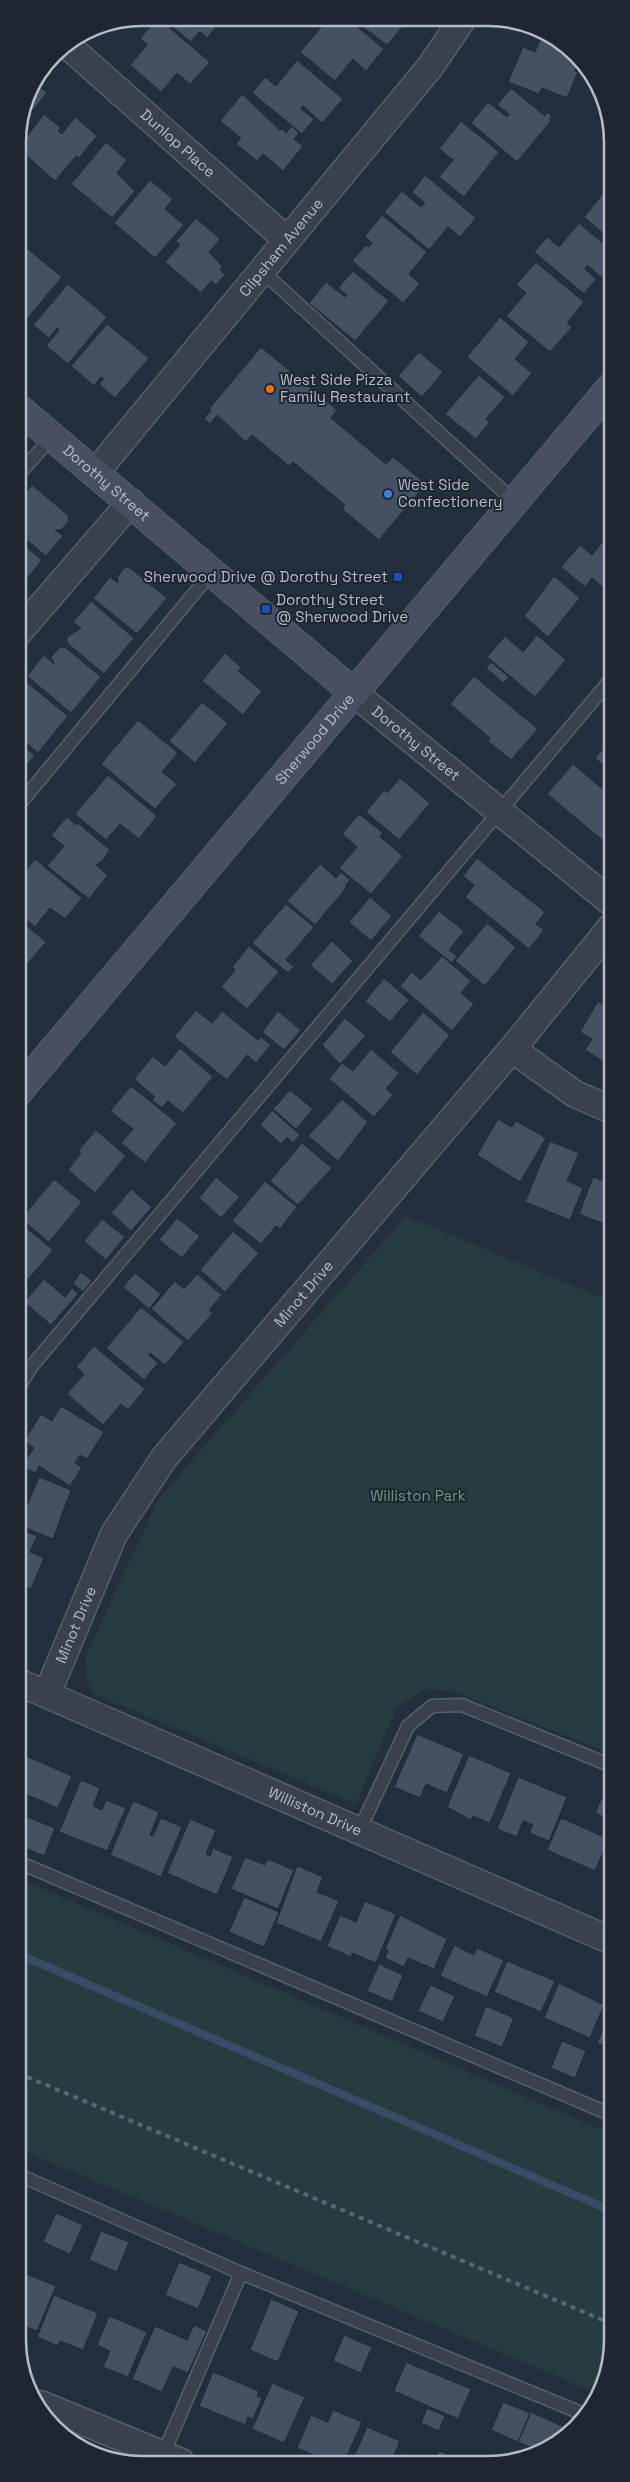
<svg xmlns="http://www.w3.org/2000/svg" width="630" height="2482" font-family="'Space Grotesk',sans-serif">
  <rect width="100%" height="100%" fill="#242f3e"/>
  <path fill="#263c3f" d="M406,1216L612,1302V1754L453,1691L425,1689L397,1707L356,1804L96,1695L87,1682L86,1655L159,1498Z
    M18,1878L612,2134V2348L603,2388L599,2394L19,2149Z"/>
  <g fill="none" stroke-linecap="round" stroke-linejoin="round">
    <path stroke="#394c67" stroke-width="8" d="M18,1954L612,2211"/>
  </g>
  <path fill="#455162" stroke="#1f2835" d="M158,18L210,62L190,84L177,73L161,92L130,65L147,45L140,38Z
    M161,18H211L208,21L216,27L207,38L200,31L191,42Z
    M328,19H348L384,49L366,71L353,59L335,81L300,52Z
    M352,19H401L406,23L387,45Z
    M541,37L576,54L580,59L575,71L578,72L567,98L542,88L539,94L508,82L523,47L535,52Z
    M297,60L343,99L322,123L303,106L301,109L314,119L302,134L252,93L265,77L276,86Z
    M35,83L47,93L23,122L26,124L19,133L27,94Z
    M511,88L545,116L547,112L552,116L549,119L551,121L517,162L471,123L488,102L507,117L509,114L497,105Z
    M242,94L280,130L282,129L286,133L292,126L299,133L294,139L303,146L283,171L263,154L257,161L236,144L241,138L220,121Z
    M44,114L61,128L58,131L62,134L75,117L97,136L79,158L76,156L55,181L18,148Z
    M461,121L499,152L464,197L439,177L453,160L439,149Z
    M106,142L127,160L117,173L135,191L112,218L71,184Z
    M425,175L476,218L460,237L448,227L429,250L384,212L402,191L421,207L425,203L412,192Z
    M150,180L173,199L165,209L184,225L155,258L114,223Z
    M611,184V240L584,217Z
    M382,215L427,252L409,274L420,284L403,303L352,261L366,245L369,247L372,243L365,236Z
    M196,218L220,239L209,252L223,267L220,270L225,275L216,285L211,281L201,293L165,262L180,245L176,241Z
    M579,223L611,250V278L607,282L587,265L585,269L596,279L584,294L534,252L547,237L559,247Z
    M18,241L62,277L22,325L18,322Z
    M536,262L584,302L567,323L572,327L550,352L506,316L526,293L516,285Z
    M353,271L389,301L355,341L309,303L326,282L345,297L347,295L338,288Z
    M68,284L107,317L68,364L46,346L59,330L57,328L49,338L33,325Z
    M500,317L529,342L515,359L532,373L513,396L467,357Z
    M107,324L149,358L115,398L99,384L104,379L101,377L94,386L71,366Z
    M261,347L337,410L331,418L386,464L393,457L426,484L379,540L342,509L345,505L293,462L289,466L252,435L246,442L217,415L210,424L204,419L211,410L209,409Z
    M419,352L443,372L422,397L398,376Z
    M479,375L505,397L486,419L490,422L476,439L445,414Z
    M32,485L68,515L69,521L61,530H55L63,536L46,556L18,533V502Z
    M605,539L612,545V595L592,578L585,587L561,567L580,545L592,555Z
    M18,540L42,560L25,581L18,575Z
    M125,567L130,568L167,598L137,634L93,598L110,577L118,583L117,577Z
    M554,576L580,598L548,637L524,616Z
    M91,601L134,638L104,674L67,643V637L81,628L73,622Z
    M537,635L566,660L535,697L487,657L505,636L523,652Z
    M65,647L101,677L71,713L27,676L44,655L54,664L51,657L59,648Z
    M225,653L241,667L238,671L262,691L243,715L202,681Z
    M491,662L509,677L503,683L486,668Z
    M474,676L538,729L511,760L488,741L490,738L450,704Z
    M24,680L68,716L38,753L18,736V688Z
    M202,702L228,723L195,763L169,741Z
    M138,720L178,753L162,772L177,784L155,809L101,764Z
    M612,738V773L595,758Z
    M18,742L35,755L18,776Z
    M573,764L612,797V836L606,843L547,794Z
    M108,775L157,816L139,839L120,824L106,840L75,814Z
    M400,778L430,803L399,840L366,812L384,790L387,793Z
    M359,814L383,833L380,837L403,856L371,894L339,868L357,847L342,834Z
    M67,817L76,825L78,823L110,850L102,861L96,865L108,875L89,899L47,866L64,846L51,835Z
    M477,858L545,912L536,924L544,930L529,949L465,897L474,885L463,876Z
    M35,859L82,898L65,919L50,908L35,927L18,913V880Z
    M320,864L336,878L341,872L350,880L345,886L347,887L315,925L287,901Z
    M370,897L392,916L371,941L349,922Z
    M286,904L314,927L286,960L294,967L288,973L252,943Z
    M439,911L464,931L449,950L457,956L452,963L418,936Z
    M18,918L46,942L18,975Z
    M487,923L516,947L485,986L455,961Z
    M332,941L353,961L332,984L310,965Z
    M249,946L279,972L247,1009L221,987L235,970L232,967Z
    M442,956L471,981L461,993L474,1004L452,1031L400,986L412,972L421,980Z
    M384,978L409,1000L390,1022L365,1001Z
    M598,1001L612,1009V1067L585,1050L592,1039L580,1032Z
    M196,1010L212,1023L222,1011L258,1040L261,1037L271,1045L256,1063L247,1055L227,1080L174,1037Z
    M278,1011L301,1030L284,1050L262,1032Z
    M423,1012L450,1035L417,1075L390,1052Z
    M345,1018L366,1036L340,1064L322,1045Z
    M180,1048L213,1077L183,1113L168,1101L162,1108L152,1100L155,1097L134,1079L153,1056L165,1066Z
    M371,1049L399,1073L386,1089L393,1095L374,1117L329,1079L342,1063L353,1071Z
    M131,1086L177,1123L145,1163L121,1143L133,1129L110,1111Z
    M290,1090L313,1109L296,1129L273,1109Z
    M342,1099L368,1122L338,1161L308,1136Z
    M272,1110L300,1135L293,1143L287,1137L281,1144L260,1125Z
    M498,1119L512,1127L516,1121L546,1138L520,1182L477,1155Z
    M96,1130L126,1156L95,1193L68,1170L81,1153L78,1151Z
    M550,1141L579,1153L567,1181L583,1188L570,1220L525,1202Z
    M302,1143L332,1168L298,1205L270,1181Z
    M216,1177L240,1197L221,1218L199,1198Z
    M593,1177L612,1184V1227L579,1214Z
    M54,1179L82,1202L49,1242L21,1219Z
    M265,1181L297,1207L280,1229L276,1226L261,1244L232,1221Z
    M131,1189L152,1207L131,1231L111,1213Z
    M177,1218L200,1236L182,1258L159,1240Z
    M102,1219L125,1237L106,1260L84,1241Z
    M18,1221L53,1250L21,1288L18,1285Z
    M233,1231L259,1253L225,1292L200,1270Z
    M81,1272L92,1281L83,1292L73,1283Z
    M135,1273L161,1294L149,1309L123,1287Z
    M197,1274L222,1295L209,1310L213,1313L188,1341L151,1309L175,1281L184,1289Z
    M44,1279L65,1297L72,1288L78,1294L51,1325L24,1302Z
    M18,1299L27,1306L18,1316Z
    M141,1307L184,1342L165,1365L150,1353L149,1355L158,1363L144,1380L106,1348Z
    M94,1346L145,1389L128,1410L121,1404L103,1425L67,1394L84,1374L76,1367Z
    M18,1353L28,1358L21,1371L18,1370Z
    M61,1406L104,1432L87,1459L80,1455L75,1463L82,1467L70,1486L39,1466L36,1473L18,1466L21,1454L28,1457L34,1448L24,1441L41,1414L52,1421Z
    M39,1477L71,1490L53,1539L19,1525Z
    M18,1528L37,1536L30,1552L44,1558L31,1589L18,1584Z
    M417,1734L464,1754L447,1793L426,1784L420,1798L394,1787Z
    M24,1755L72,1776L58,1808L18,1791V1769Z
    M469,1755L511,1773L490,1823L473,1816L471,1820L447,1807Z
    M518,1777L567,1797L549,1841L529,1833L533,1825L523,1821L517,1837L497,1829Z
    M81,1780L100,1788L93,1806L102,1810L106,1800L126,1808L107,1851L59,1832Z
    M607,1786L612,1788V1821L595,1813Z
    M133,1801L159,1812L150,1835L153,1836L161,1818L182,1827L161,1877L110,1855Z
    M20,1814L55,1828L44,1856L18,1845Z
    M561,1818L609,1839L595,1871L547,1850Z
    M190,1819L216,1830L206,1854L210,1856L213,1848L233,1857L217,1895L167,1873Z
    M245,1857L265,1865L268,1859L294,1870L278,1909L231,1889Z
    M297,1866L323,1877L317,1892L339,1901L321,1942L276,1923Z
    M244,1897L279,1912L264,1947L229,1932Z
    M365,1901L396,1914L376,1963L352,1953L351,1957L327,1946L340,1915L356,1922Z
    M400,1915L447,1939L434,1969L408,1958L404,1967L385,1958L388,1950L385,1949Z
    M454,1945L474,1955L477,1948L504,1960L487,1997L440,1976Z
    M507,1961L555,1981L541,2012L494,1992Z
    M379,1964L403,1975L392,2002L367,1991Z
    M559,1983L604,2005L590,2038L544,2018Z
    M430,1985L455,1996L443,2022L418,2011Z
    M486,2006L514,2018L502,2047L474,2036Z
    M612,2008V2049L597,2043Z
    M562,2041L586,2051L575,2078L551,2068Z
    M56,2213L83,2225L70,2254L43,2242Z
    M101,2231L129,2242L117,2272L89,2260Z
    M179,2262L212,2276L198,2309L165,2295Z
    M19,2271L56,2286L37,2331L19,2324Z
    M54,2295L98,2313L83,2350L60,2341L58,2346L37,2337Z
    M271,2299L299,2311L278,2362L250,2350Z
    M109,2316L147,2332L128,2377L103,2367L110,2351L97,2345Z
    M194,2325L207,2331L188,2373L173,2367L162,2392L132,2379L155,2326L187,2340Z
    M344,2335L372,2347L361,2373L333,2361Z
    M406,2362L471,2389L458,2419L394,2391Z
    M213,2372L259,2391L257,2396L262,2398L253,2419L248,2417L245,2425L199,2406Z
    M272,2383L305,2397L284,2443L252,2429Z
    M503,2402L530,2413L518,2442L491,2430Z
    M427,2408L445,2416L439,2431L421,2423Z
    M333,2410L362,2422L344,2463L324,2456L322,2459L297,2448L311,2415L328,2422Z
    M531,2412L564,2427L559,2440L542,2452L518,2442Z
    M367,2427L400,2441L391,2463H351Z
    M439,2451L456,2458L453,2463H434Z
    M406,2453L425,2461L429,2463H402Z"/>
  <g fill="none" stroke-linecap="round" stroke-linejoin="round">
    <g stroke="#565f6c" stroke-width="15">
      <path id="lane" d="M263,272L515,502
        M18,475L52,437
        M18,806L211,573
        M18,1389L31,1367L612,678
        M359,1831L408,1726L432,1706L462,1705L612,1766
        M18,1862L612,2115
        M19,2175L241,2273L586,2415
        M162,2457L241,2273"/>
    </g>
    <g stroke="#565f6c" stroke-width="29">
      <g id="street">
        <path id="s1" d="M67,45L287,240"/>
        <path id="s2" d="M96,472L430,67L462,20"/>
        <path d="M18,633L131,502"/>
        <path id="s3" d="M354,693L612,903"/>
        <path d="M512,1049L575,1094L612,1110"/>
        <path id="s4" d="M18,1682L612,1941"/>
        <path id="s5" d="M47,1694L114,1534L164,1458L512,1049L612,926"/>
        <path d="M40,2404L181,2462"/>
      </g>
    </g>
    <g stroke="#565f6c" stroke-width="30">
      <g id="secondary">
        <path id="s6" d="M18,408L354,693"/>
        <path id="s7" d="M18,1092L611,387"/>
      </g>
    </g>
    <use href="#lane" stroke="#38414e" stroke-width="12"/>
    <use href="#street" stroke="#38414e" stroke-width="26"/>
    <use href="#secondary" stroke="#465061" stroke-width="28"/>
    <path stroke="#5a6575" stroke-width="4" stroke-dasharray="5 5" stroke-linecap="butt" d="M18,2073L612,2324"/>
  </g>
  <circle fill="#e8710a" stroke="#1d2633" stroke-width="2" cx="270" cy="389" r="5"/>
  <circle fill="#3f7fe0" stroke="#1d2633" stroke-width="2" cx="388" cy="494" r="5"/>
  <g fill="#1a4fb4" stroke="#1d2633" stroke-width="2">
    <rect x="393" y="572" width="10" height="10" rx="2.5"/>
    <rect x="261" y="604" width="10" height="10" rx="2.5"/>
  </g>
  <g text-anchor="middle" stroke-width="4" stroke-linejoin="round" paint-order="stroke">
    <g font-size="15" fill="#b4bcc9" stroke="#1d2633">
      <text dy="5" stroke="none"><textPath href="#s1" startOffset="148">Dunlop Place</textPath></text>
      <text dy="5" stroke="none"><textPath href="#s2" startOffset="291">Clipsham Avenue</textPath></text>
      <text dy="5" stroke="none"><textPath href="#s6" startOffset="116">Dorothy Street</textPath></text>
      <text dy="5" stroke="none"><textPath href="#s7" startOffset="461">Sherwood Drive</textPath></text>
      <text dy="5" stroke="none"><textPath href="#s3" startOffset="80">Dorothy Street</textPath></text>
      <text dy="5" stroke="none"><textPath href="#s5" startOffset="480">Minot Drive</textPath></text>
      <text dy="5" stroke="none"><textPath href="#s5" startOffset="75">Minot Drive</textPath></text>
      <text dy="5" stroke="none"><textPath href="#s4" startOffset="324">Williston Drive</textPath></text>
    </g>
    <g font-size="15" fill="#b4bcc9" stroke="#1d2633" text-anchor="start">
      <text x="280" y="385">West Side Pizza<tspan x="280" dy="17">Family Restaurant</tspan></text>
      <text x="398" y="490">West Side<tspan x="398" dy="17">Confectionery</tspan></text>
      <text x="388" y="582" text-anchor="end">Sherwood Drive @ Dorothy Street</text>
      <text x="276" y="605">Dorothy Street<tspan x="276" dy="17">@ Sherwood Drive</tspan></text>
    </g>
    <g font-size="15" fill="#6b9a76" stroke="#1d2633">
      <text x="418" y="1501">Williston Park</text>
    </g>
  </g>
  <path d="M0 0H630V2482H0ZM142 26H488A116 116 0 0 1 604 142V2340A116 116 0 0 1 488 2456H142A116 116 0 0 1 26 2340V142A116 116 0 0 1 142 26Z" fill="#1d2633" fill-rule="evenodd"/>
  <path fill="none" stroke="#b4bcc9" stroke-width="2.5" d="M142 26H488A116 116 0 0 1 604 142V2340A116 116 0 0 1 488 2456H142A116 116 0 0 1 26 2340V142A116 116 0 0 1 142 26Z"/>
</svg>
